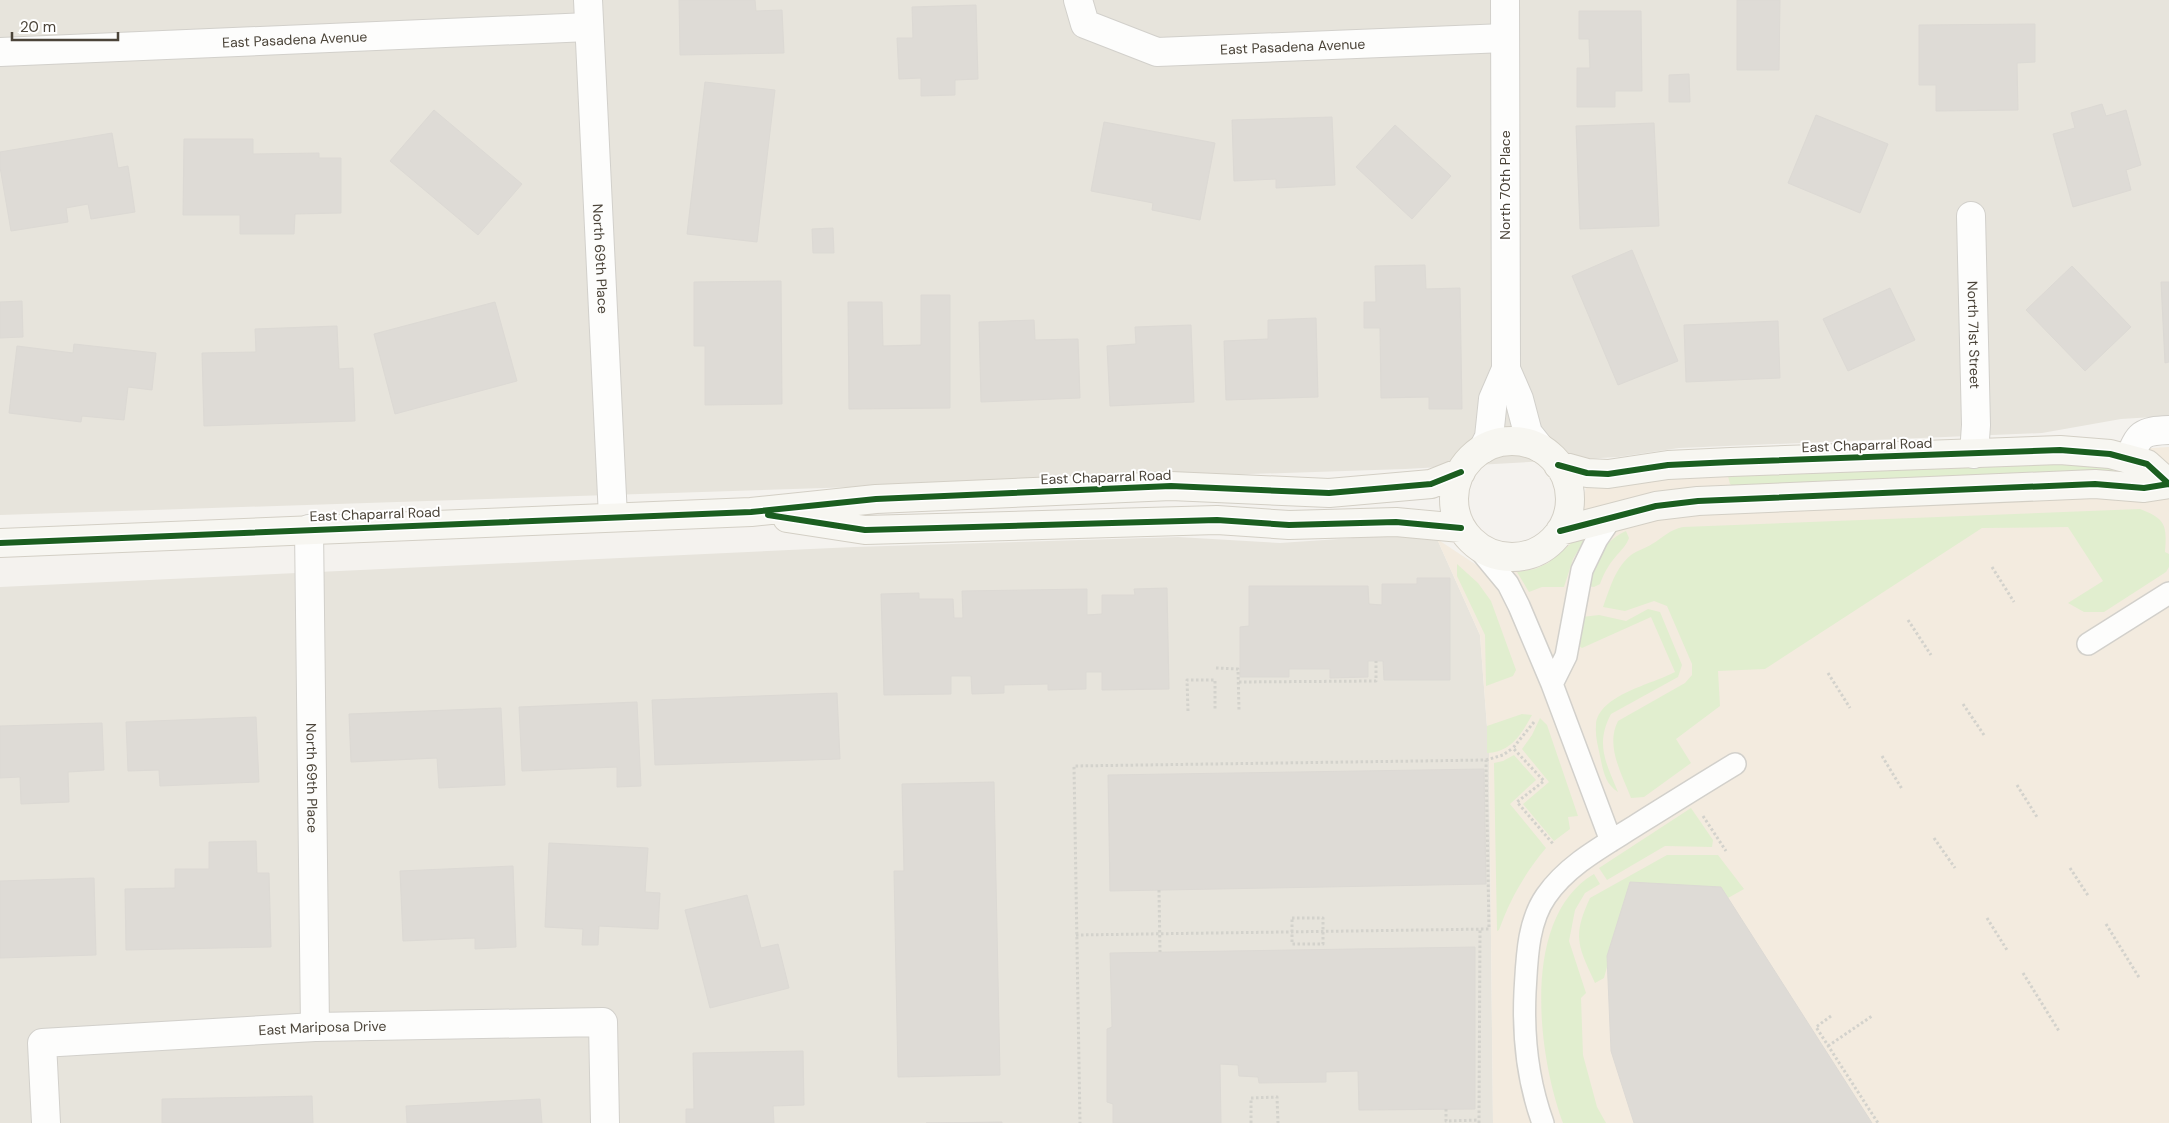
<svg xmlns="http://www.w3.org/2000/svg" width="2169" height="1123" font-family="'DM Sans',sans-serif">
  <rect width="100%" height="100%" fill="#f4f2ee"/>
  <path fill="#e7e4dc" d="M0,0H2169V416L2121,419L2042,433L1679,448L1618,457L1405,469L0,515Z
    M1383,536L1437,539L1480,635L1489,753L1493,1123H0V587L854,547L1178,537L1280,543Z"/>
  <path fill="#f3ebdf" d="M2169,447V1123H1493L1489,753L1480,635L1437,539L1478,566H1541L1577,538L1586,486L1703,475Z"/>
  <path fill="#e1eecf" d="M2063,459L2128,471L2126,473L1737,488L1730,484L1728,476L1734,473Z
    M2140,509C2166,519 2167,525 2165,552L2169,554V567L2166,572L2104,612H2084L2068,603L2103,581L2068,527L1982,528L1765,669L1718,671L1720,706L1676,739L1691,763L1644,797L1631,798C1622,774 1605,746 1618,721L1685,683L1692,675V664L1667,606L1654,601L1625,611L1603,607C1610,588 1615,568 1631,555C1638,550 1646,548 1652,544C1664,537 1669,530 1683,527Z
    M1626,531L1629,538C1626,546 1622,549 1617,555C1609,564 1604,573 1600,584L1594,587L1586,586C1597,561 1600,543 1626,531Z
    M1581,535L1585,536V539L1573,559L1564,587H1542L1529,592L1517,572L1535,569L1548,563Z
    M1457,564L1478,583L1491,601L1516,670L1513,676L1486,686L1485,635L1457,576Z
    M1648,609L1660,612L1682,665L1678,677L1611,714C1595,744 1606,763 1618,792C1605,784 1603,770 1600,756C1598,746 1595,736 1596,725C1598,695 1653,684 1675,672L1651,617L1582,648L1579,646L1582,617L1599,615L1626,621Z
    M1522,714L1532,715C1521,735 1511,752 1487,753V726Z
    M1540,718L1547,725L1578,816L1568,817L1570,829L1554,841L1523,804L1549,782L1522,749L1532,735Z
    M1514,755L1536,780L1510,804L1546,848C1525,873 1510,899 1499,930L1497,931L1494,765V763L1503,761Z
    M1691,808L1713,840L1712,847L1665,846L1607,880L1599,868Z
    M1667,855H1718L1744,889L1728,898L1630,882L1604,978L1595,983C1578,946 1572,937 1590,898Z
    M1594,874L1600,884L1585,893L1575,910L1569,941L1586,993L1581,998L1583,1055L1597,1107L1606,1123H1563C1538,1056 1520,917 1594,874Z"/>
  <path fill="#dedbd6" stroke="#dcd9d4" d="M679,0H755L756,11L782,10L784,53L680,55Z
    M1737,0H1780L1779,70H1737Z
    M976,5L978,79L955,80V95L921,96V78L899,79L897,38H913L912,7Z
    M1579,11H1641L1642,91H1615V107H1577V68H1590L1589,39H1579Z
    M2035,24V62L2017,63L2018,110L1936,111V85H1919V25Z
    M1689,74L1690,102H1669V75Z
    M705,82L775,90L757,242L687,234Z
    M2102,104L2106,116L2126,110L2141,165L2126,170L2131,190L2073,207L2053,134L2075,128L2071,113Z
    M434,110L522,184L478,235L390,161Z
    M1816,115L1888,144L1860,213L1788,183Z
    M1332,117L1335,185L1276,188V179L1234,181L1232,120Z
    M1104,122L1215,143L1200,220L1152,210L1153,203L1091,191Z
    M1654,123L1659,226L1580,229L1576,126Z
    M1395,125L1451,176L1412,219L1356,167Z
    M112,133L118,168L128,166L135,212L91,219L88,204L66,208L68,222L11,231L0,167V152Z
    M184,139H253V154L319,153V158H341V213L295,214L294,234H240V215H183Z
    M833,228L834,253H813L812,229Z
    M1632,250L1678,361L1618,385L1572,276Z
    M1425,265L1426,289L1460,288L1462,409H1429V397L1381,398L1380,328H1364V302H1376L1375,266Z
    M2072,266L2131,327L2085,371L2026,310Z
    M781,281L782,404L705,405V346H694V282Z
    M2161,282H2169V362L2165,363Z
    M1890,288L1915,340L1848,371L1823,319Z
    M921,295H950V408L849,409L848,302H882L883,346L921,345Z
    M22,301L23,337L0,338V302Z
    M495,302L517,381L395,414L374,334Z
    M1316,318L1318,397L1226,400L1224,341L1268,339V320Z
    M1034,320L1035,340L1078,339L1080,398L981,402L979,322Z
    M1778,321L1780,378L1686,382L1684,325Z
    M1191,325L1194,402L1110,406L1107,346L1136,344L1135,327Z
    M337,326L339,369L353,368L355,421L204,426L202,353L256,352L255,329Z
    M74,344L156,353L152,390L128,387L124,420L82,416L81,422L9,413L17,346L73,353Z
    M1417,578H1450V680H1384L1383,661H1368V677L1330,678V669H1289V677H1240V627L1249,626V586H1368L1369,604L1382,605V584H1417Z
    M1167,588L1169,689L1102,690V672H1086V689L1048,690V684L1004,685V693L972,694L971,676H951V694L884,695L881,594L919,593V599H953L954,618H963L962,591L1087,589V615L1102,614V595H1135L1134,589Z
    M837,693L840,759L655,765L652,700Z
    M637,702L641,786L617,787V767L522,771L519,707Z
    M501,708L505,785L439,788L437,758L351,762L349,714Z
    M256,717L259,782L160,786L159,770L128,771L126,722Z
    M102,723L104,770L68,772L69,802L21,804L20,777L0,778V726Z
    M1484,769L1486,884L1110,891L1108,775Z
    M994,782L1000,1075L898,1077L894,871H904L902,784Z
    M256,841L257,873H269L271,947L126,950L125,889L175,888V869H209V842Z
    M549,843L648,848L645,892L660,893L658,929L599,926L598,945H582L583,929L545,927Z
    M513,866L516,947L475,949V938L403,941L400,871Z
    M94,878L96,955L0,958V881Z
    M1630,882L1721,887L1872,1123H1634L1611,1051L1607,956Z
    M747,895L761,948L778,944L789,988L710,1008L685,910Z
    M1475,947V1109L1359,1110L1358,1071L1326,1072V1082L1259,1083L1258,1077L1239,1076L1238,1065L1220,1064L1221,1123H1113V1104L1107,1102V1029L1112,1027L1110,953Z
    M803,1051L804,1105L773,1106L774,1123H686V1109H694L693,1053Z
    M312,1096L313,1123H162V1099Z
    M540,1099L542,1123H407L406,1106Z
    M1002,1122V1123H926Z"/>
  <g fill="none" stroke-linecap="round" stroke-linejoin="round">
    <g stroke="#d2d0cb" stroke-width="24">
      <path id="service" d="M1474,543L1508,584L1519,606L1552,684L1611,841
        M2088,644L2169,593
        M1552,684L1566,656L1582,570L1597,539L1612,517
        M1543,1123C1528,1082 1523,1035 1525,992C1527,961 1527,923 1546,896C1568,864 1605,845 1638,824C1670,804 1702,784 1735,764"/>
    </g>
    <g stroke="#d2d0cb" stroke-width="30">
      <g id="minor">
        <path id="s1" d="M588,0L613,517"/>
        <path id="s2" d="M1078,0L1085,24L1157,52L1505,38"/>
        <path id="s3" d="M0,52L589,27"/>
        <path id="s4" d="M1971,216L1976,425L1974,454"/>
        <path d="M1506,369L1519,399L1528,433L1540,448"/>
        <path d="M1483,449L1489,437L1493,399L1506,369L1505,0"/>
        <path d="M2129,459C2139,434 2141,431 2169,430"/>
        <path id="s5" d="M309,529L315,1027"/>
        <path id="s6" d="M46,1123L42,1043L315,1027L603,1022L605,1123"/>
      </g>
    </g>
    <g stroke="#d3cfc5" stroke-width="30">
      <path id="secondary" d="M1454 499a58 58 0 1 1 116 0a58 58 0 1 1-116 0Z
        M1558,465L1587,473L1608,474L1668,465L1731,462L2060,450L2110,454L2147,464L2169,484
        M787,518L865,530L1217,520L1289,525L1396,522L1461,528
        M1560,531L1656,506L1698,501L2095,484L2144,488L2169,484
        M0,543L751,512L876,499L1171,486L1329,493L1431,484L1461,472"/>
    </g>
    <path stroke="#d3d2cc" stroke-width="3" stroke-dasharray="2.5 2.5" stroke-linecap="butt" d="M1992,567L2014,602
      M1908,620L1931,655
      M1216,668L1238,669L1239,710
      M1828,673L1850,708
      M1239,682L1376,681V661
      M1963,704L1984,735
      M1188,711L1187,680H1215V710
      M1534,722L1513,748L1544,781L1517,802L1554,845
      M1882,756L1902,789
      M1486,760L1503,755L1513,748
      M2017,785L2037,817
      M1703,816L1726,851
      M1934,838L1955,868
      M2070,868L2089,897
      M1159,890L1160,952
      M1292,918H1323V944H1292Z
      M1987,918L2007,950
      M2106,924L2140,979
      M1076,935L1489,929L1486,760L1074,766L1080,1123
      M2023,973L2059,1031
      M1831,1016L1816,1027L1878,1123
      M1828,1046L1872,1016
      M1446,1109V1121L1479,1120
      M1251,1123V1098L1277,1097L1278,1123
      M1479,1123L1480,929"/>
    <use href="#service" stroke="#fdfdfc" stroke-width="21"/>
    <use href="#minor" stroke="#fdfdfc" stroke-width="28"/>
    <use href="#secondary" stroke="#f7f6f1" stroke-width="28"/>
    <g stroke="#fff" stroke-width="9">
      <path id="cycleway" d="M1558,465L1587,473L1608,474L1668,465L1731,462L2060,450L2110,454L2147,464L2169,484
        M768,515L865,530L1217,520L1289,525L1396,522L1461,528
        M1560,531L1656,506L1698,501L2095,484L2144,488L2169,484
        M0,543L751,512L876,499L1171,486L1329,493L1431,484L1461,472"/>
    </g>
    <use href="#cycleway" stroke="#1b5e20" stroke-width="6"/>
  </g>
  <g text-anchor="middle" stroke-width="4" stroke-linejoin="round" paint-order="stroke">
    <g font-size="14" fill="#4b4439" stroke="#fff">
      <text dy="5" stroke="none"><textPath href="#s3" startOffset="295">East Pasadena Avenue</textPath></text>
      <text dy="5" stroke="none"><textPath href="#s2" startOffset="238">East Pasadena Avenue</textPath></text>
      <text transform="translate(1505 185) rotate(-90)" y="5">North 70th Place</text>
      <text dy="5" stroke="none"><textPath href="#s1" startOffset="259">North 69th Place</textPath></text>
      <text dy="5" stroke="none"><textPath href="#s4" startOffset="119">North 71st Street</textPath></text>
      <text transform="translate(1867 445) rotate(-2)" y="5">East Chaparral Road</text>
      <text transform="translate(1106 477) rotate(-2)" y="5">East Chaparral Road</text>
      <text transform="translate(375 514) rotate(-2)" y="5">East Chaparral Road</text>
      <text dy="5" stroke="none"><textPath href="#s5" startOffset="249">North 69th Place</textPath></text>
      <text dy="5" stroke="none"><textPath href="#s6" startOffset="361">East Mariposa Drive</textPath></text>
    </g>
  </g>
  <path d="M12 32v8h106v-8" fill="none" stroke="#4b4439" stroke-width="2.5"/>
  <text x="20" y="32" font-size="15" fill="#4b4439" stroke="#ffffff" stroke-width="4" paint-order="stroke">20 m</text>
</svg>
